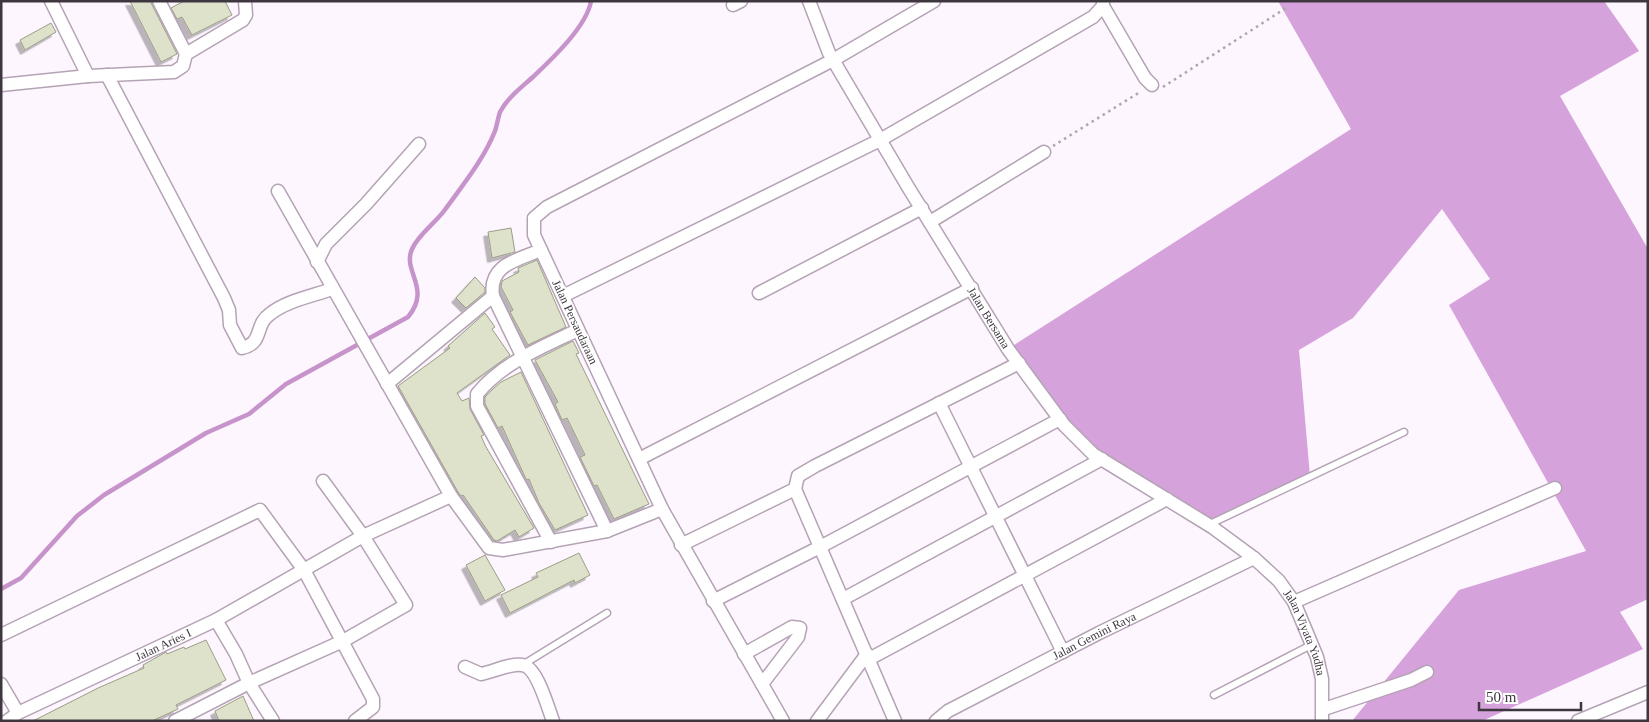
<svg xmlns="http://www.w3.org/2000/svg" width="1649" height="722" font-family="Georgia,serif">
  <defs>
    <filter id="shadow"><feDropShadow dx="-4.5" dy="4.5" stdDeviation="0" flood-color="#0004"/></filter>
  </defs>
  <rect width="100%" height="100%" fill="#fef6fe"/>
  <path fill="#d6a2db" d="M1278,1H1604L1639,51L1560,96L1648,249V599L1620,612L1643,649L1482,721H1352L1459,590L1586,551L1449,305L1490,279L1442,209L1353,318L1299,350L1310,476L1208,525L1093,454L1008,349L1351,129Z"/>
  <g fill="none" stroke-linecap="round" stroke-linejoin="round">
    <path stroke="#c693cb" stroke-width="4.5" d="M1,589L21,578L77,516L104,495L206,433L249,414L286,384L408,317C432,288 402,272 412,249C418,235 435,223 444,211C462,186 484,159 495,131C497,125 498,118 500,112C508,97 522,87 534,76C552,59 587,26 591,1"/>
  </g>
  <path fill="#dfe2ca" stroke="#9a9d86" filter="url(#shadow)" d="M130,1H150L177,54L161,62Z
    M184,1H225L232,15L192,35L182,17L177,19L171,8Z
    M51,23L56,32L25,50L20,40Z
    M511,228L515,252L492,258L488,232Z
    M537,260L566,327L528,345L510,312L513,310L501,287L502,281L519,272L518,268Z
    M475,277L485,288V292L466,308L456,298Z
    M485,313L495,327L492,329L510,355L457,393L462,401L469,398L470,409L484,435L481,436L486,447L534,528L519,537L515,530L497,541L494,540L463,495L461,496L458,492L398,386L450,348L448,346Z
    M573,341L579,353L576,354L649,504L614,519L597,485L594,486L580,457L585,455L567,418L562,420L555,404L558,402L535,360Z
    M521,372L588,515L555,530L539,503L529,479L527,480L525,477L502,426L498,428L485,404V397L493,389L501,382Z
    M579,553L590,575L575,583L574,580L510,613L501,595L538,577L536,573Z
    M485,555L505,590L485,601L466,565Z
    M206,640L226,680L176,705L178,709L152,721H33L98,688L144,668L143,665L166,652L167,654L184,647L185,649Z
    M243,696L254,721H219L215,711Z"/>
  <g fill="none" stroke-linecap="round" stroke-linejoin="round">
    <g stroke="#b4a3b5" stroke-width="9">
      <path id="service" d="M1208,525L1404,432
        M524,664L607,613
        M1214,695L1313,644"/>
    </g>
    <g stroke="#b4a3b5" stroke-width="15">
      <g id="minor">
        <path d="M51,1L88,76"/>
        <path d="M159,1L186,54"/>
        <path id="s1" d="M809,1L829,53L908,187L1008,349L1064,425L1093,454L1212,527L1254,558L1279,581L1294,602L1317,657L1322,679V721"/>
        <path d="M733,5L741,1"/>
        <path d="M1103,6L1145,78L1152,85"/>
        <path d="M107,75L224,298L229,310L230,325L242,348C264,343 254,325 270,314C286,301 312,296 332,289"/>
        <path d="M1,85L88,76L174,72L183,66L186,54L243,20L246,15L245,1"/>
        <path d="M278,191L451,496L489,548L503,550L607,531L662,509"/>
        <path d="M930,222L1044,152"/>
        <path d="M541,250C517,260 488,265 493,296L607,531"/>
        <path d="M317,262L326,244L366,204L419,144"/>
        <path d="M759,293L922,208"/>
        <path d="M563,296L880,140L1093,17L1103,6V1"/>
        <path d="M387,384L493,296"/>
        <path d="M939,403L1063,652"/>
        <path d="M639,459L972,288"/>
        <path d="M795,489L798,476L815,466L1019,363"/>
        <path d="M551,542L477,406V394C502,363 542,347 578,330"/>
        <path d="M681,545L795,489L895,721"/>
        <path d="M843,599L1102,459"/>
        <path d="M713,601L820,547L1060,419"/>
        <path d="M1294,602L1555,488"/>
        <path d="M216,620L363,536L451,496"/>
        <path d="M1,635L260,510L304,570L373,699V707L355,721"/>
        <path d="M744,654L792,627L800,628L798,637L762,684"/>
        <path d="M869,659L1167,499"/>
        <path d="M465,667L481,674C493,672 510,663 522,665C537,666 548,708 553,721"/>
        <path d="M1,684L18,713"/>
        <path d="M1324,709L1411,680L1427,672"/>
        <path id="s2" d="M7,721L18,713L216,620L236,654L249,683L273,721"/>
        <path d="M175,721L249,683L343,641L406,605L363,536L323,481"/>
        <path d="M783,721L662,509L534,235V218L547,207L833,60L934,1"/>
        <path d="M817,721L867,654"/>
        <path id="s3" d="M936,721L948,711L1099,633L1254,558"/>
        <path d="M1578,721L1648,692"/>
      </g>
    </g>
    <path stroke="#ada6ae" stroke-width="2.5" stroke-dasharray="2.5 4" stroke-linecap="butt" d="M1163,87L1286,8
      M1053,146L1140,92"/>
    <use href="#service" stroke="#fff" stroke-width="6"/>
    <use href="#minor" stroke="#fff" stroke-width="12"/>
  </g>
  <g text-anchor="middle" stroke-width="4" stroke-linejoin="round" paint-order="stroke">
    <g font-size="12" fill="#3e373f" stroke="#fff">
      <text dy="4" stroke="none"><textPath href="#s1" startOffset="365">Jalan Bersama</textPath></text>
      <text transform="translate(575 322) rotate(65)" y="4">Jalan Persaudaraan</text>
      <text dy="4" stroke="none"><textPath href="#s1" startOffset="821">Jalan Viyata Yudha</textPath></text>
      <text dy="4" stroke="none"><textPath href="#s3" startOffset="180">Jalan Gemini Raya</textPath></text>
      <text dy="4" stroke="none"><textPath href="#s2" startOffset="174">Jalan Aries I</textPath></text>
    </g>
  </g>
  <rect width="1649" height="722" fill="none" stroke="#3e373f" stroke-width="5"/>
  <path d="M1479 702v8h102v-8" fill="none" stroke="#3e373f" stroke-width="2.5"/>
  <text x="1486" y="702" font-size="15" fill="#3e373f" stroke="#ffffff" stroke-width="4" paint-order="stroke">50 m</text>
</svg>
